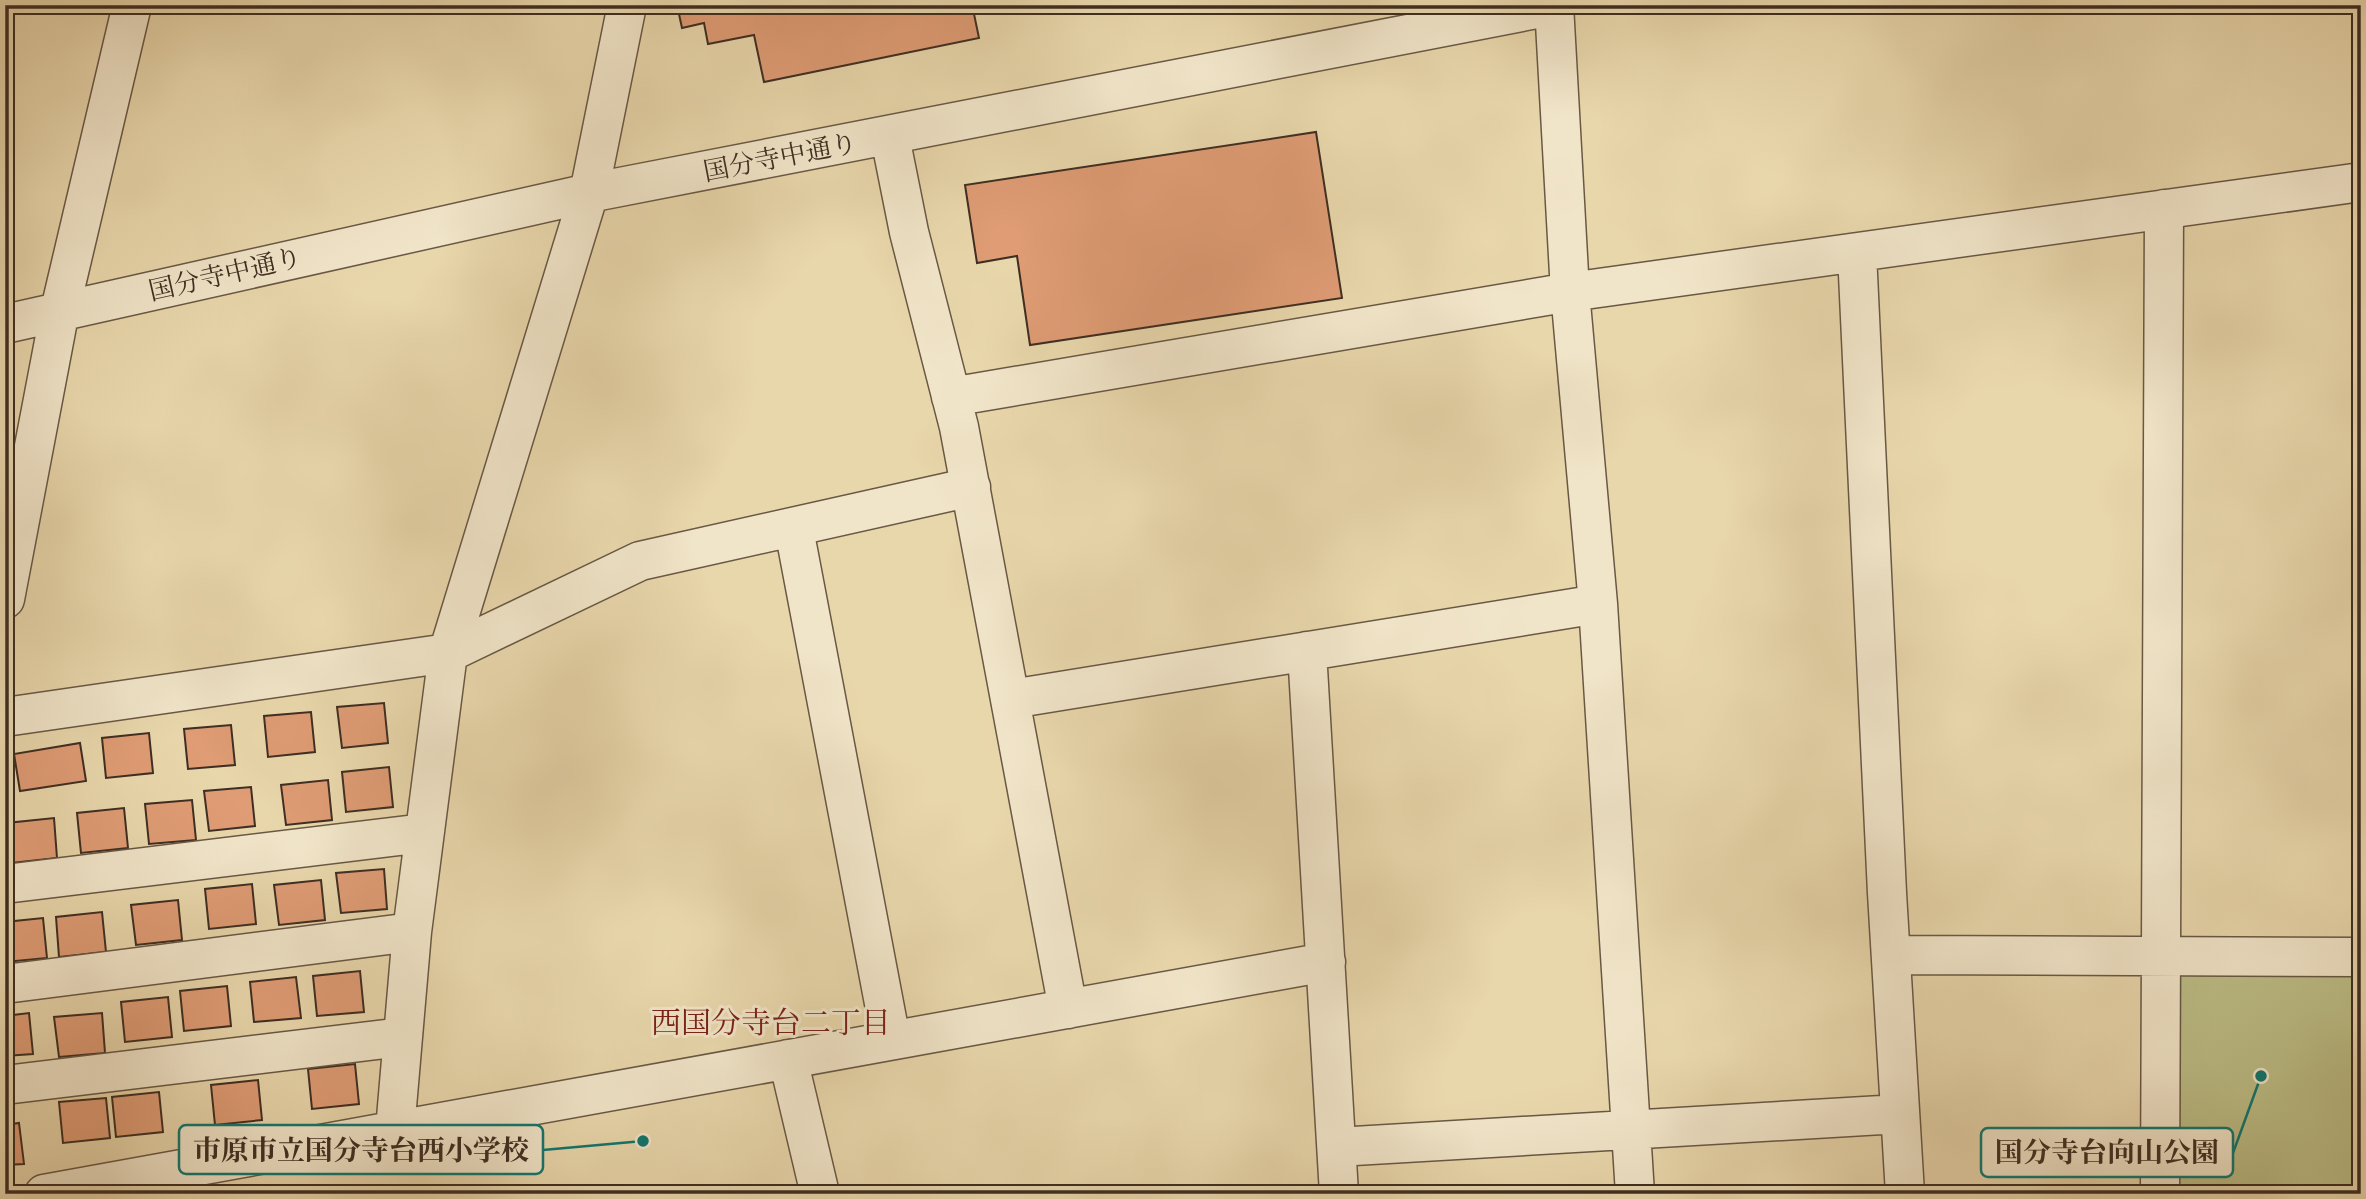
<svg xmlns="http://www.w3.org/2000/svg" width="2366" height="1199" font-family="Alegreya,'Noto Serif JP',serif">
  <rect width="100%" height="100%" fill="#e9d7ac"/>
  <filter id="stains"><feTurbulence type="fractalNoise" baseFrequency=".00286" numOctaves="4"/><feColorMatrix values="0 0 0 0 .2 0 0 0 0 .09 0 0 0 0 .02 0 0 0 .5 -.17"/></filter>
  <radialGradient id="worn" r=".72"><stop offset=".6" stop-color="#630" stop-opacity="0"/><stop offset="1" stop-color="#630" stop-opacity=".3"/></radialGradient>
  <path fill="#bcbd86" stroke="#7d7654" stroke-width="2" d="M2161,957H2361V1194H2160Z"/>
  <path fill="#df9c75" stroke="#3e2e23" stroke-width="2" d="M677,5H1006L1007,7L974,14L979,38L764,82L754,35L708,44L704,23L682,28Z
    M1316,132L1342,298L1030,345L1017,256L977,263L965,185Z
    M384,703L388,743L342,748L337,707Z
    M311,712L315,752L268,757L264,716Z
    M231,725L235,765L188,769L184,729Z
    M149,733L153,773L106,778L102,738Z
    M80,743L86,781L20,791L14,754Z
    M389,767L393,807L346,812L342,772Z
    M328,780L332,820L286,825L281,785Z
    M251,787L255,826L209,831L204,791Z
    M192,800L196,840L149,844L145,804Z
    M124,808L128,848L81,853L77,813Z
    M54,818L57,858L11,863L7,823Z
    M384,869L387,909L341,913L336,873Z
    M321,880L325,920L279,925L274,885Z
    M252,884L256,924L209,929L205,889Z
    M178,900L182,940L136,945L131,905Z
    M102,912L106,952L59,957L56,917Z
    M43,918L47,958L5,962V922Z
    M360,971L364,1012L317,1016L313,976Z
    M296,977L301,1018L254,1022L250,982Z
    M227,986L231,1026L184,1031L180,991Z
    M168,997L172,1037L125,1042L121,1002Z
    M29,1013L33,1054L5,1056V1016Z
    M102,1013L105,1053L59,1057L54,1017Z
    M355,1064L359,1104L312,1109L308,1069Z
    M258,1080L262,1120L215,1125L211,1085Z
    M159,1092L163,1132L116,1137L112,1097Z
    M106,1098L110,1138L63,1143L59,1102Z
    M19,1123L24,1164L5,1165V1125Z"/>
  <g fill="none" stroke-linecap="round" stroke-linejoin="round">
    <g stroke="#695845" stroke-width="41">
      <path id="minor" d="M1554,5L1570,292L1598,604L1635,1194
        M890,137L909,232L959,427L1068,1009
        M1857,253L1887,893L1905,1194
        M5,324L589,193L1557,5
        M951,397L1570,292L2361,182
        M794,529L891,1040
        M5,599L60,310L132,5
        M1307,651L1339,1194
        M1012,699L1598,604
        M5,717L448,653L640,561L971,487
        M5,884L424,833
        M1893,955L2361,957
        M5,984L412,932
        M788,1059L820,1194
        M5,1085L402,1037
        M395,1130L412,932L448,653L589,193L627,5
        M1337,1147L1899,1114
        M44,1194L1326,962
        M2160,1194L2164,209"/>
    </g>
    <use href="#minor" stroke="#f1e5c9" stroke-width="38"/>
  </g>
  <g text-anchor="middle" stroke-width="6" stroke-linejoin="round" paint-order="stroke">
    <g font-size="26" fill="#3e2e23" stroke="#f1e5c9">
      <text transform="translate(780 157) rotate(-11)" y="9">国分寺中通り</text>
      <text transform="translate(225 274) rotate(-13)" y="9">国分寺中通り</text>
    </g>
    <g font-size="30" fill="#7a1f14" stroke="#f1e5c9">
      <text x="771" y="1033">西国分寺台二丁目</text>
    </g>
  </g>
  <path fill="none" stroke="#0f766e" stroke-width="2.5" d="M643 1141L543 1150M2261 1076L2233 1153"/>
  <g fill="#0f766e" stroke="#f1e5c9" stroke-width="2.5">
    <circle cx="643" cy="1141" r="7"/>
    <circle cx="2261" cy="1076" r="7"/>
  </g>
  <g fill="#f1e5c9" stroke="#0f766e" stroke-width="2.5">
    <rect x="179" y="1125" width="364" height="49" rx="7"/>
    <rect x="1981" y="1128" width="252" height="49" rx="7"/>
  </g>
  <g font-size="28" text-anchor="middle" font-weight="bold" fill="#3e2e23">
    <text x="361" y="1160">市原市立国分寺台西小学校</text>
    <text x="2107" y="1162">国分寺台向山公園</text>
  </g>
  <rect width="2366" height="1199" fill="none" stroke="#e9d7ac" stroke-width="28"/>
  <rect x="7" y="7" width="2352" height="1185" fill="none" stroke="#3e2e23" stroke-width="3.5"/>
  <rect x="14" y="14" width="2338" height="1171" fill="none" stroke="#3e2e23" stroke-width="2"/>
  <rect width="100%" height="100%" filter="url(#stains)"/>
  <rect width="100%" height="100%" fill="url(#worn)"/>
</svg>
